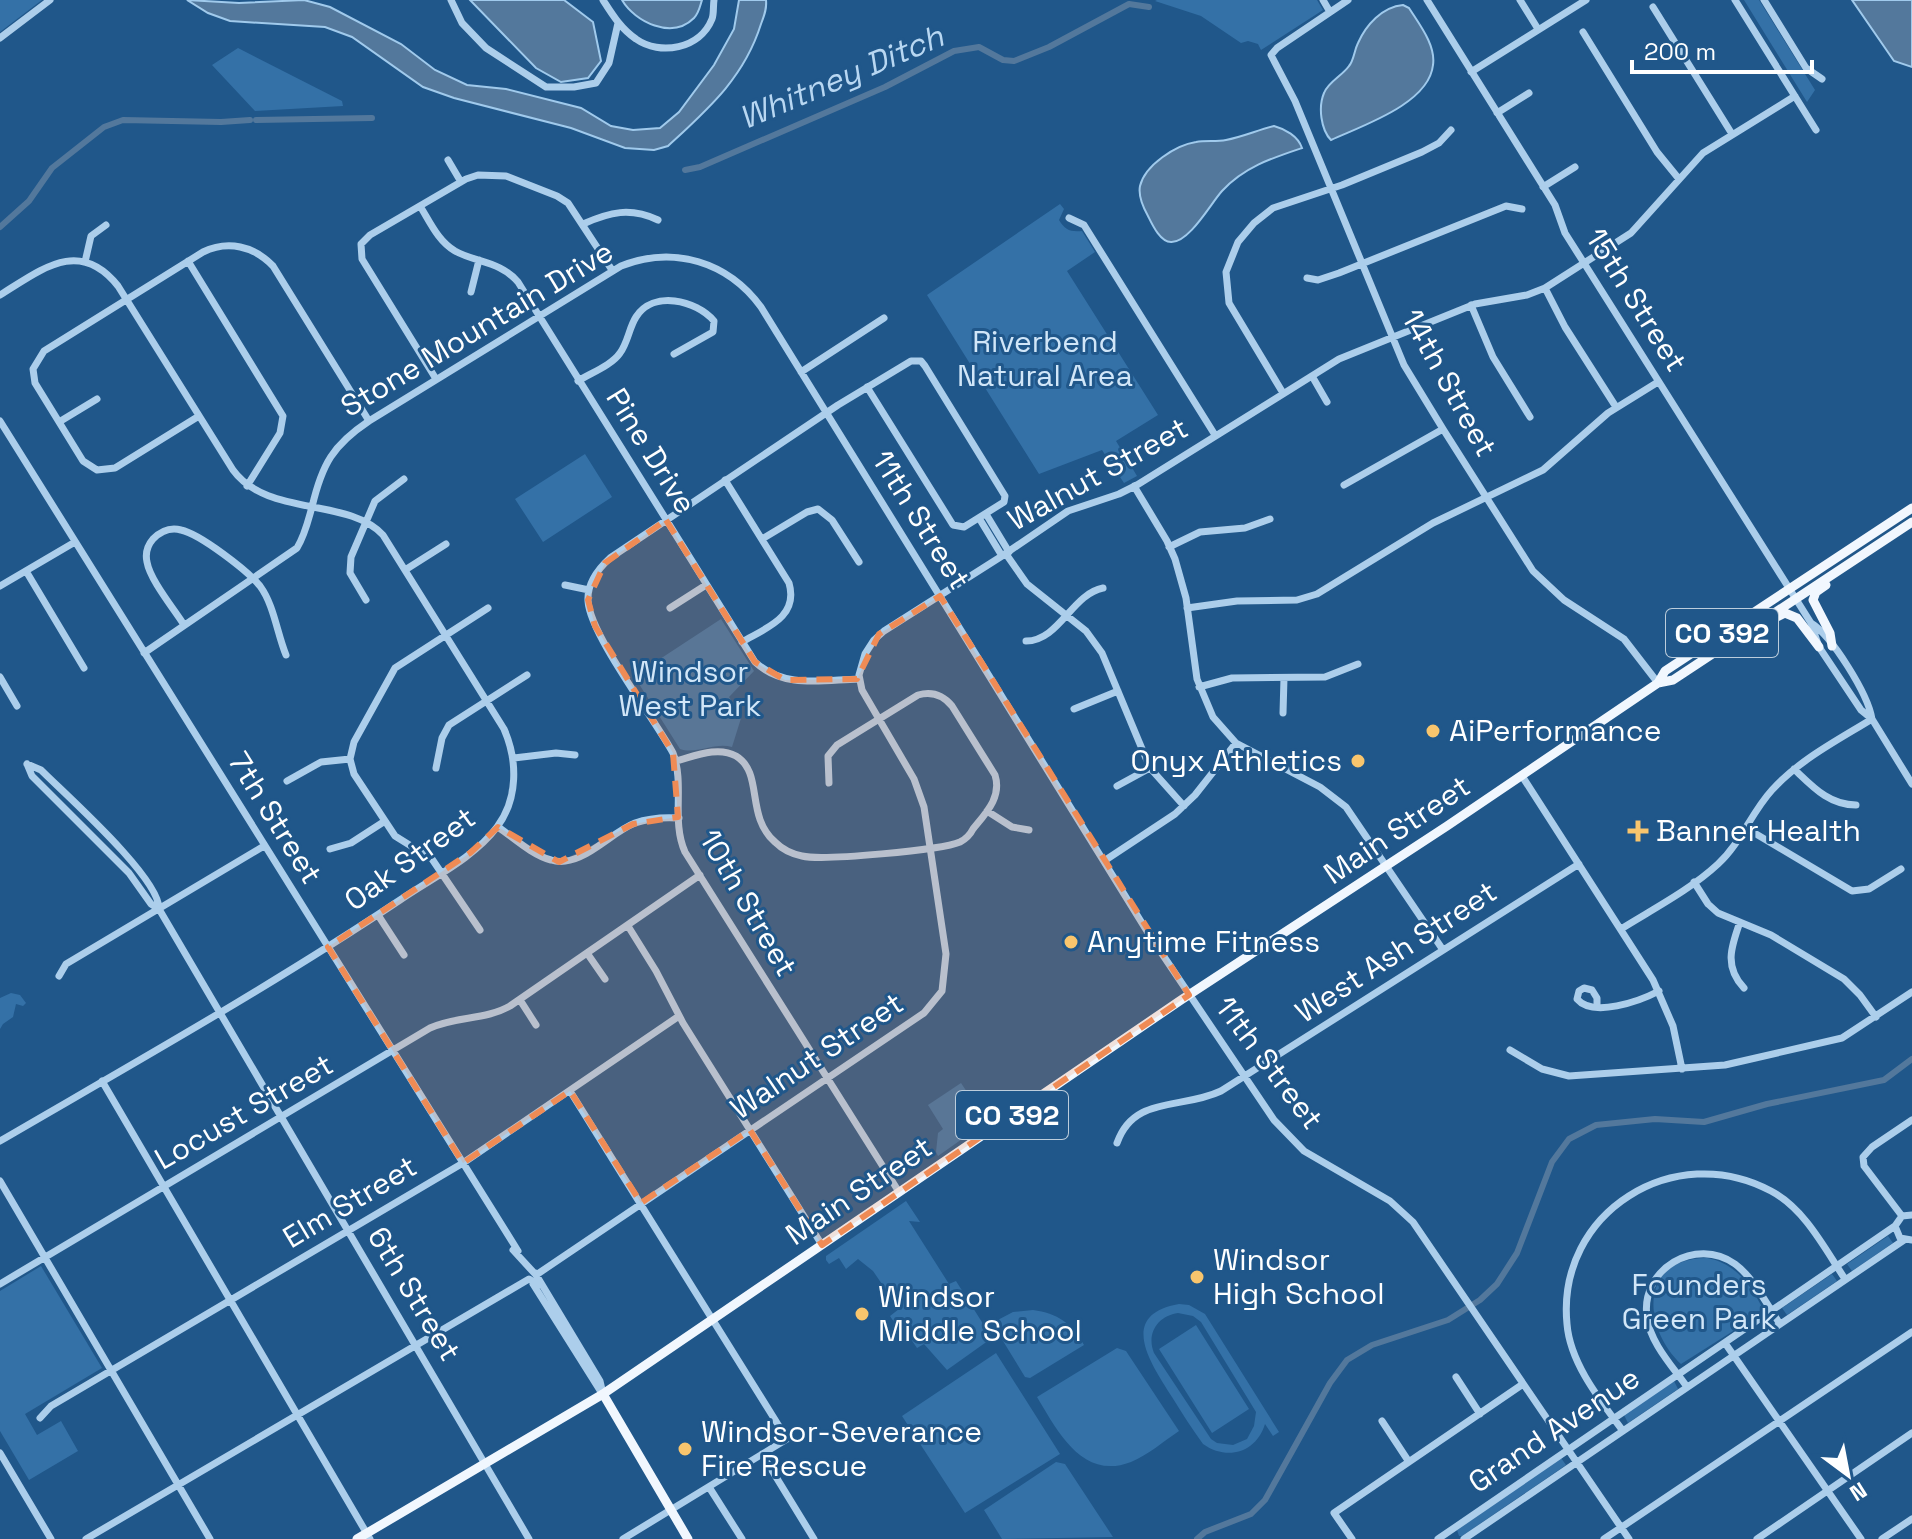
<svg xmlns="http://www.w3.org/2000/svg" width="1912" height="1539" font-family="'Space Grotesk',sans-serif">
  <rect width="100%" height="100%" fill="#20578a"/>
  <path fill="#3471a7" fill-rule="evenodd" d="M0,0H42L0,32Z
    M1157,0H1317L1323,10L1261,50L1258,44L1248,41L1241,43L1201,16L1155,1Z
    M1744,0H1759L1815,90L1807,102Z
    M238,48L342,101L343,106L255,111L212,65Z
    M1060,204L1064,209L1059,220C1065,230 1070,232 1082,231L1095,252L1067,271L1158,415L1116,441L1137,476L1124,483L1102,450L1039,474L927,295Z
    M585,454L612,497L543,542L515,499Z
    M721,619L754,671L729,697L742,715L732,747C714,742 696,755 680,749L634,676Z
    M11,993L20,995L26,1003L23,1006L16,1004L13,1017L3,1024L0,1029V998Z
    M961,1083L977,1107L983,1104L999,1113L938,1156L936,1152L938,1133L943,1129L928,1105Z
    M906,1201L920,1222L909,1221L949,1284L956,1281L992,1338L947,1370L924,1344L917,1348L902,1326L898,1328L890,1316L899,1309L873,1271L858,1259L846,1269L839,1258L829,1264L826,1260V1256Z
    M1888,1236L1893,1243L1852,1271L1847,1264Z
    M1707,1258C1735,1263 1751,1285 1763,1309L1760,1314L1681,1364C1642,1327 1639,1258 1707,1258Z
    M41,1266L102,1368L25,1414L37,1435L61,1421L78,1451L29,1480L0,1431V1291Z
    M1832,1274L1837,1281L1787,1315L1782,1308Z
    M1179,1304L1189,1305L1205,1314L1279,1432L1273,1436L1265,1424C1256,1453 1227,1461 1203,1444C1192,1429 1182,1413 1172,1397C1152,1365 1116,1315 1179,1304ZM1178,1313L1193,1316L1201,1322L1256,1412L1254,1426L1247,1439L1233,1445L1217,1443L1211,1439L1154,1353C1146,1333 1158,1316 1178,1313Z
    M1033,1310C1057,1313 1073,1324 1084,1345L1030,1378L1025,1377L992,1323L1013,1312Z
    M1196,1325L1249,1409L1212,1433L1159,1349Z
    M1117,1348L1126,1351L1179,1431C1164,1441 1148,1455 1131,1462C1082,1481 1057,1430 1037,1397Z
    M996,1353L1060,1454L965,1513L902,1416Z
    M1674,1381L1678,1389L1628,1423L1624,1415Z
    M1561,1458L1566,1465L1462,1536H1459L1457,1530Z
    M1056,1462L1065,1464L1113,1537L1002,1539L984,1510Z"/>
  <path fill="#53789c" stroke="#a0caec" stroke-width="2" d="M187,0L239,3L304,0L330,7L401,44L435,70L467,85L506,89L581,108L611,126L633,130L660,128L679,112L714,65L734,29L739,0H766C767,9 764,16 761,24C744,78 708,109 668,146L654,150L625,148L571,128L454,98L423,87L352,37L325,27L230,21L208,13Z
    M470,0H564L593,22L601,61L588,78L561,82L536,68Z
    M622,0H702C700,6 699,13 694,18C672,40 635,22 622,0Z
    M1852,0H1912V67L1894,61Z
    M1403,5L1409,8C1419,24 1436,45 1433,65C1429,104 1361,126 1331,140C1321,130 1318,107 1324,93C1328,82 1342,76 1349,66C1354,60 1354,51 1358,43C1366,25 1382,7 1403,5Z
    M1274,126C1285,129 1298,136 1302,148C1272,158 1244,167 1222,191C1211,203 1189,243 1171,242C1160,242 1152,224 1148,216C1143,207 1138,196 1140,186C1145,165 1176,145 1196,142C1206,140 1216,142 1226,140C1242,137 1258,130 1274,126Z"/>
  <g fill="none" stroke-linecap="round" stroke-linejoin="round">
    <path stroke="#53789c" stroke-width="6" d="M256,120L372,118
      M685,170L700,167L885,87L954,51L979,47L1003,60L1014,61L1049,47L1129,4L1149,7
      M0,227L29,201L52,168L104,127L123,120L221,122L250,120
      M1197,1539L1205,1532L1251,1514L1265,1500L1330,1383L1347,1360L1372,1345L1448,1320L1480,1300L1497,1284L1517,1253L1552,1162L1569,1139L1596,1125L1655,1119L1704,1122L1767,1104L1884,1080L1912,1059"/>
    <path stroke="#acceeb" stroke-width="7" d="M451,0L462,23L486,48L546,87H574L596,83L609,63L618,23
      M603,0C612,14 621,29 636,39C660,56 700,49 712,19C714,14 713,6 714,0
      M1323,0L1330,12
      M1348,0L1277,48L1271,55L1295,101L1404,365L1443,429L1533,571L1564,600L1624,639L1658,683
      M1427,0L1555,205L1565,233L1584,263L1811,623L1819,647L1861,710L1872,719L1912,784
      M1520,0L1538,29
      M1735,0L1816,130
      M1764,0L1806,68L1822,79
      M1653,7L1732,134
      M1583,32L1657,152L1679,179
      M0,38L50,0
      M1471,72L1586,0
      M1497,113L1529,93
      M448,160L461,182
      M1543,187L1575,167
      M420,206C430,222 438,241 455,251C477,263 500,261 518,282L755,662C784,689 822,680 859,679
      M1069,218L1084,225L1215,435
      M583,224C610,212 630,207 658,220
      M188,261L283,416L280,433L247,486
      M85,262L91,236L106,225
      M1307,278L1318,280L1339,273L1506,206L1522,209
      M1545,288L1565,327L1616,407
      M471,292L479,260
      M0,295C41,270 79,237 118,286L233,470C267,517 348,497 383,535L504,729C518,761 518,799 497,827C474,858 432,878 400,900C271,986 134,1063 0,1141
      M1471,305L1493,357L1530,417
      M801,372L884,318
      M1312,376L1327,402
      M436,379L362,259L361,244L370,235L466,179L478,175L506,176L557,196L568,203L612,270
      M578,381C591,373 612,365 620,353C628,342 629,328 636,317C653,290 696,300 714,321L713,332L674,354
      M867,387L953,525L964,527L1004,502L1005,496L925,366L921,361H911L838,405L610,558C598,569 587,584 588,601C590,635 654,718 673,753C685,784 671,821 685,852L899,1192
      M1283,393L1229,303L1226,272L1238,242L1254,223L1273,208L1342,185L1422,152L1439,143L1451,130
      M199,416L115,468L97,470L83,461L35,383L33,369L44,351L203,252C228,240 254,246 273,266L369,421
      M0,421L518,1251
      M59,422L97,399
      M725,480L789,583C799,617 766,628 742,642
      M1344,485L1443,429
      M1134,486L1167,541L1175,559L1186,598L1197,679L1213,717L1236,743L1320,787L1346,807L1443,950
      M986,514L1009,552
      M979,518L1002,556
      M762,539L807,512L818,509L832,520L859,562
      M1169,547L1200,532L1245,528L1270,519
      M1006,554L1027,584L1086,631L1102,653L1150,768L1184,806
      M405,570L446,544
      M26,571L84,668
      M565,585L589,590
      M0,586L75,542
      M366,600L350,573L351,557L375,501L404,479
      M670,608L706,585
      M1187,608L1237,601L1297,600L1317,594L1433,523L1543,470L1608,413L1658,382
      M1811,623C1832,636 1868,694 1872,719
      M184,625C174,609 150,580 147,562C145,553 147,546 153,539C160,532 170,527 181,530C200,534 248,571 260,586C274,605 277,633 286,655
      M1026,641C1059,641 1072,594 1103,588
      M144,653L297,548C305,535 308,521 312,507C322,464 333,445 369,421L621,266C674,245 728,262 761,307L1150,936L1274,1120L1304,1151L1390,1201L1413,1222L1629,1539
      M0,677L17,706
      M1199,687L1232,678L1325,677L1358,664
      M1074,709L1118,691
      M1283,713L1284,678
      M514,758L556,753L575,755
      M676,761C695,756 718,746 736,756C764,773 745,816 775,842C782,849 792,854 802,856C823,861 941,850 960,842C966,839 970,835 973,829C986,813 1002,797 995,775L952,706C943,695 932,691 918,695L837,745L828,756L829,783
      M27,764L32,776L129,873L151,904L159,909L529,1539
      M27,764L41,770C66,795 160,878 159,909
      M436,768L442,738L449,725L527,675
      M1794,769C1813,787 1829,805 1856,805
      M1522,776L1653,980L1673,1026L1682,1069
      M287,781L321,762L350,759
      M1117,786L1150,768
      M987,811L1012,827L1029,830
      M498,827C514,838 532,855 551,860C581,869 609,833 635,823C649,818 664,817 679,818
      M1746,828L1852,891L1869,889L1901,869
      M330,849L351,843L385,821
      M1104,861L1175,814L1195,795L1236,743
      M1694,882L1708,904L1718,913L1771,935L1844,979L1860,995L1876,1017
      M378,915L404,955
      M1740,922C1731,947 1724,967 1744,988
      M628,926L656,971L683,1023L822,1245
      M1621,929C1653,909 1690,890 1718,864C1741,843 1751,813 1772,790C1799,760 1838,740 1872,719
      M480,930L432,859L395,836L354,774L350,759L354,742L395,668L488,608
      M587,953L605,979
      M59,976L66,964L264,846
      M520,1000L536,1025
      M1597,1006V998L1592,990L1584,988L1579,991L1577,999C1593,1018 1640,1001 1659,991
      M1510,1050L1542,1069L1569,1076L1725,1065L1842,1038L1912,992
      M102,1081L370,1539
      M570,1091L787,1439L623,1539
      M1117,1143C1134,1095 1181,1110 1221,1091L1579,864
      M0,1181L210,1539
      M1912,1215L1902,1216L1895,1226L1900,1238L1912,1240
      M1902,1216L1864,1166L1863,1157L1872,1147L1912,1120
      M513,1250L536,1275L924,1013L942,991L946,954L924,807L914,779L862,690L859,675L865,654L874,640L884,631L1002,556L1068,511L1119,494L1137,485L1339,359L1475,304L1527,295L1545,288L1631,233L1703,153L1795,96
      M535,1273L600,1381L603,1394
      M0,1284L430,1028C456,1016 486,1020 510,1006L700,875
      M533,1284L601,1392
      M1725,1343L1861,1539
      M1456,1377L1480,1414
      M1687,1387C1673,1367 1650,1343 1647,1317C1640,1269 1696,1236 1735,1264C1754,1278 1767,1305 1780,1324
      M40,1418L51,1406L463,1163L679,1016
      M1382,1421L1409,1462
      M1623,1431C1600,1400 1570,1363 1567,1324C1556,1212 1675,1139 1771,1191C1805,1209 1825,1249 1845,1279
      M0,1453L51,1539
      M762,1454L814,1539
      M709,1487L742,1539
      M86,1539L529,1279L539,1285
      M1352,1539L1334,1513L1523,1384
      M1438,1539L1895,1226
      M1464,1539L1904,1240
      M1604,1539L1912,1332
      M1757,1539L1912,1433
      M1882,1539L1912,1519"/>
    <path stroke="#f1f7fe" stroke-width="9" d="M1826,585L1816,592L1813,600L1830,633L1832,646
      M1775,618L1785,613L1797,618L1819,647
      M1658,683L1665,671L1912,508
      M603,1394L688,1539
      M357,1539L603,1394L1181,1000L1447,826L1658,683L1673,680L1912,522"/>
  </g>
  <path fill="#ef8b55" fill-opacity="0.2" stroke="#ef8b55" stroke-width="6" stroke-dasharray="16 10" stroke-linejoin="round" d="M666,520L755,662L785,680L857,679L879,634L940,596L1189,995L822,1245L750,1130L641,1203L570,1091L463,1163L328,947L470,853L498,827L559,862L633,824L678,817L673,753L595,626L588,600L605,563Z"/>
  <g fill="#f8c56d" stroke="#20578a" stroke-width="3">
    <circle cx="1433" cy="731" r="8"/>
    <circle cx="1358" cy="761" r="8"/>
    <path d="M1634 819h8v8h8v8h-8v8h-8v-8h-8v-8h8z"/>
    <circle cx="1071" cy="942" r="8"/>
    <circle cx="1197" cy="1277" r="8"/>
    <circle cx="862" cy="1314" r="8"/>
    <circle cx="685" cy="1449" r="8"/>
  </g>
  <g text-anchor="middle" stroke-width="6" stroke-linejoin="round" paint-order="stroke">
    <g fill="#20578a" stroke="#bccddc" stroke-width="2">
      <rect x="1666" y="609" width="112" height="48" rx="6"/>
      <rect x="956" y="1091" width="112" height="48" rx="6"/>
    </g>
    <g font-size="28" font-weight="bold" fill="#fff">
      <text x="1722" y="643">CO 392</text>
      <text x="1012" y="1125">CO 392</text>
    </g>
    <g font-size="30" fill="#fff" stroke="#20578a">
      <text transform="translate(1636 300) rotate(58)" y="10">15th Street</text>
      <text transform="translate(477 329) rotate(-31)" y="10">Stone Mountain Drive</text>
      <text transform="translate(1449 383) rotate(61)" y="10">14th Street</text>
      <text transform="translate(651 451) rotate(58)" y="10">Pine Drive</text>
      <text transform="translate(1098 474) rotate(-29)" y="10">Walnut Street</text>
      <text transform="translate(921 520) rotate(58)" y="10">11th Street</text>
      <text transform="translate(275 818) rotate(58)" y="10">7th Street</text>
      <text transform="translate(1397 830) rotate(-34)" y="10">Main Street</text>
      <text transform="translate(410 859) rotate(-36)" y="10">Oak Street</text>
      <text transform="translate(748 903) rotate(60)" y="10">10th Street</text>
      <text transform="translate(1396 952) rotate(-33)" y="10">West Ash Street</text>
      <text transform="translate(817 1056) rotate(-34)" y="10">Walnut Street</text>
      <text transform="translate(1269 1063) rotate(53)" y="10">11th Street</text>
      <text transform="translate(244 1112) rotate(-30)" y="10">Locust Street</text>
      <text transform="translate(859 1191) rotate(-34)" y="10">Main Street</text>
      <text transform="translate(350 1202) rotate(-31)" y="10">Elm Street</text>
      <text transform="translate(414 1294) rotate(59)" y="10">6th Street</text>
      <text transform="translate(1554 1430) rotate(-34)" y="10">Grand Avenue</text>
    </g>
    <g font-size="30" fill="#d1e6f8" stroke="#20578a">
      <text x="1045" y="352">Riverbend<tspan x="1045" dy="34">Natural Area</tspan></text>
      <text x="690" y="682">Windsor<tspan x="690" dy="34">West Park</tspan></text>
      <text x="1699" y="1295">Founders<tspan x="1699" dy="34">Green Park</tspan></text>
    </g>
    <g font-size="30" fill="#fff" stroke="#20578a" text-anchor="start">
      <text x="1449" y="741">AiPerformance</text>
      <text x="1342" y="771" text-anchor="end">Onyx Athletics</text>
      <text x="1656" y="841">Banner Health</text>
      <text x="1087" y="952">Anytime Fitness</text>
      <text x="1213" y="1270">Windsor<tspan x="1213" dy="34">High School</tspan></text>
      <text x="878" y="1307">Windsor<tspan x="878" dy="34">Middle School</tspan></text>
      <text x="701" y="1442">Windsor-Severance<tspan x="701" dy="34">Fire Rescue</tspan></text>
    </g>
    <g font-size="32" font-style="italic" fill="#b8d7f2" stroke="#20578a">
      <text transform="translate(841 77) rotate(-23)" y="11">Whitney Ditch</text>
    </g>
  </g>
  <g transform="translate(1848 1475) rotate(148)" stroke="#20578a" stroke-width="6" paint-order="stroke">
  <path d="M0-6L14 30L0 20L-14 30Z" fill="#ffffff"/>
  <text y="-12" font-size="22" font-weight="bold" text-anchor="middle" fill="#ffffff">N</text>
  </g>
  <path d="M1632 60v12h180v-12" fill="none" stroke="#ffffff" stroke-width="4"/>
  <text x="1644" y="60" font-size="24" fill="#ffffff" stroke="#20578a" stroke-width="6" paint-order="stroke">200 m</text>
</svg>
